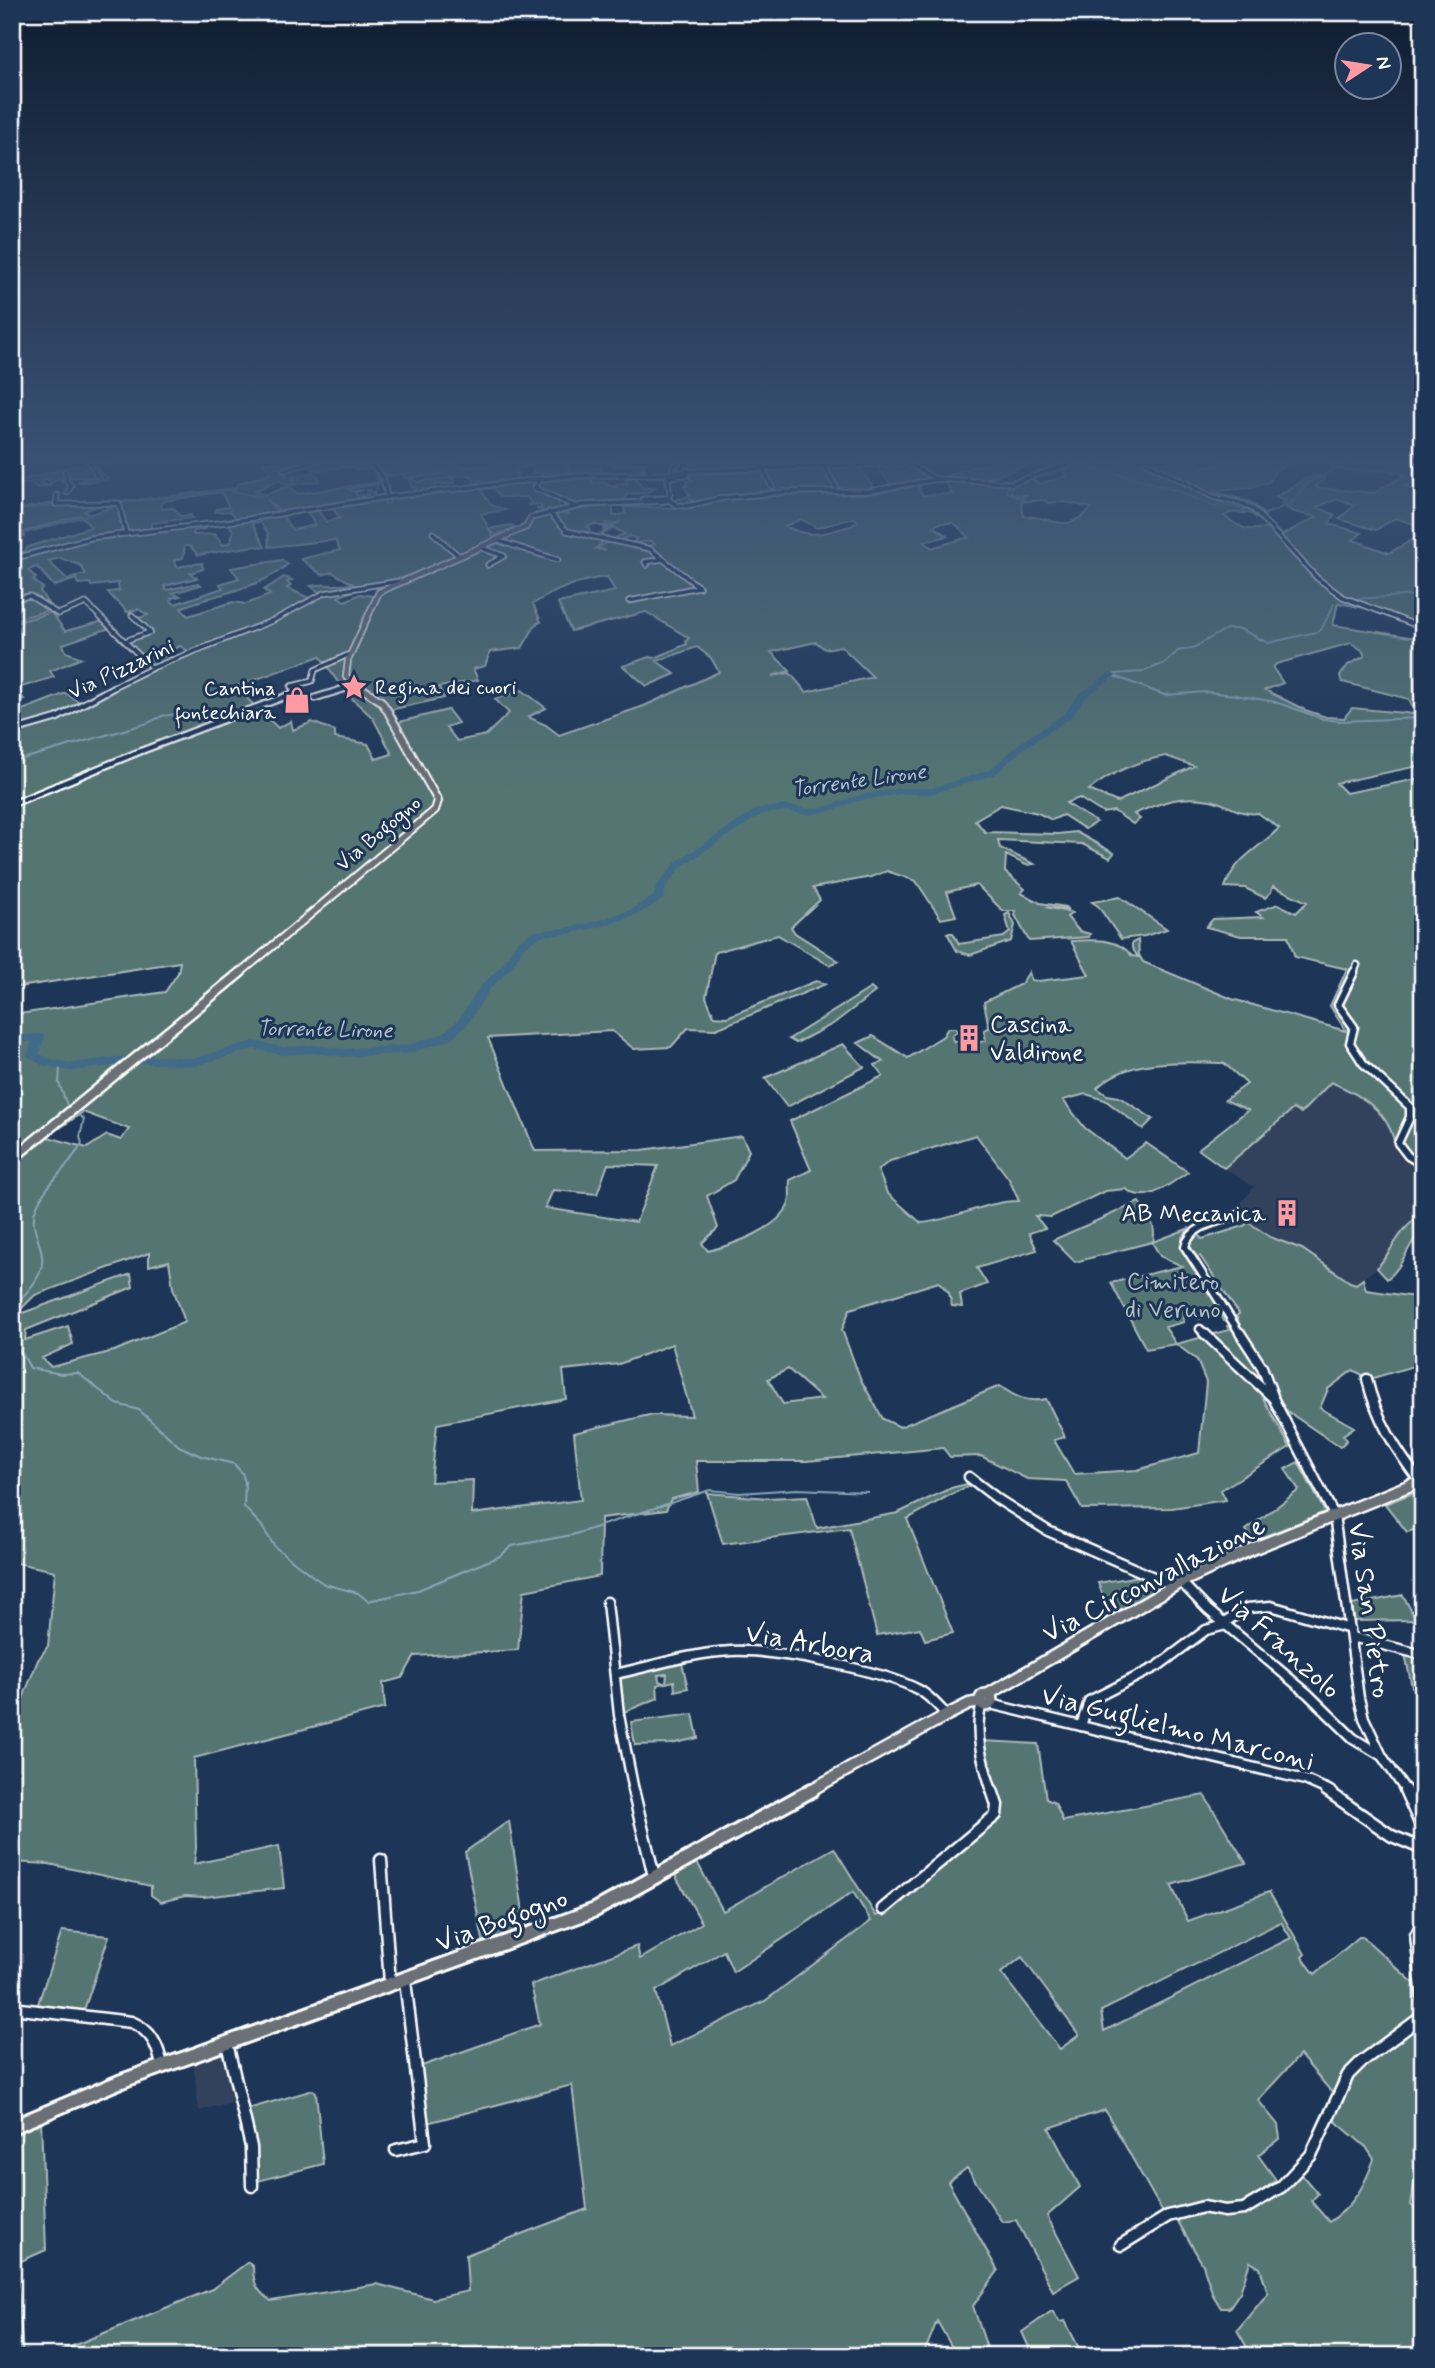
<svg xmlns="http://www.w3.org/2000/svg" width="1435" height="2368" font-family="Mynerve,sans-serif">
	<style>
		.built { fill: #30425c }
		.green { fill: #557472; stroke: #aabab8; stroke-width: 2; fill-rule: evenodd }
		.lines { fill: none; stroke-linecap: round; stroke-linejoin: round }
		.stream { stroke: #8ca6b7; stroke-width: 2 }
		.river { fill: #406b87; fill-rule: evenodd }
		.minor-far4-casing { stroke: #fff; stroke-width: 7 }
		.minor-far3-casing { stroke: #fff; stroke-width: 9 }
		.minor-far2-casing { stroke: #fff; stroke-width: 11 }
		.minor-far1-casing { stroke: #fff; stroke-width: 13 }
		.minor-casing { stroke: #fff; stroke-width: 15 }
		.major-far4-casing { stroke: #fff; stroke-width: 8 }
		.major-far3-casing { stroke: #fff; stroke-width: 10 }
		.major-far2-casing { stroke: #fff; stroke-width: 13 }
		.major-far1-casing { stroke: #fff; stroke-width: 15 }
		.major-casing { stroke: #fff; stroke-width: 18 }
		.minor-far4 { stroke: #1d3557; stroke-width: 3.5 }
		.minor-far3 { stroke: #1d3557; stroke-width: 4.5 }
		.minor-far2 { stroke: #1d3557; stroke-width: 6 }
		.minor-far1 { stroke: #1d3557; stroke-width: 8 }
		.minor { stroke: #1d3557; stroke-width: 10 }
		.major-far4 { stroke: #6b7074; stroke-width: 4.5 }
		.major-far3 { stroke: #6b7074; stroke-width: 6 }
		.major-far2 { stroke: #6b7074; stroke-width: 8 }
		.major-far1 { stroke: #6b7074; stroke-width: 10 }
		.major { stroke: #6b7074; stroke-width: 12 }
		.labels { text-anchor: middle; stroke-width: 6; stroke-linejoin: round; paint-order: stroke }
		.far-street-label { font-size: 21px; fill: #fff; stroke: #1d3557 }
		.far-poi-label { font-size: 21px; fill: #fff; stroke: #1d3557; text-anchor: start }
		.far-water-label { font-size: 21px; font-style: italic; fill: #b3c4cf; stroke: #1d3557 }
		.poi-label { font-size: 24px; fill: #fff; stroke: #1d3557; text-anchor: start }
		.park-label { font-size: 24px; fill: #b2c0c0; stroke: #1d3557 }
		.near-street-label { font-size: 28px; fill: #fff; stroke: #1d3557 }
	</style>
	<rect width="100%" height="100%" fill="#1d3557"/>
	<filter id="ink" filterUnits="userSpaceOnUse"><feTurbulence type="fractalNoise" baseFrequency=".0143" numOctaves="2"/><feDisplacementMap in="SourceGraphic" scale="14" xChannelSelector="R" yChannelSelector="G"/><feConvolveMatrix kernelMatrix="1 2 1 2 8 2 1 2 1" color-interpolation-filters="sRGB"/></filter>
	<g filter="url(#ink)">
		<!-- built -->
		<g class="built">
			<polygon points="1331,1081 1375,1108 1393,1130 1398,1153 1423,1169 1423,1213 1395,1239 1389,1255 1377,1268 1356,1284 1302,1249 1270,1237 1248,1222 1236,1209 1254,1187 1224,1168 1293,1109"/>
			<polygon points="227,2052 239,2100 199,2111 193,2062"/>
		</g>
		<!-- green -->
		<g class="green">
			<polygon points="87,462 92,467 84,468 87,471 91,469 95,478 100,477 90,462 116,462 96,467 109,479 79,483 78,481 93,478 68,477 67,470 63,471 67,479 64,482 60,479 50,483 48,480 42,481 42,485 52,485 38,488 29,483 12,486 12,483"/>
			<path d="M263,462H366L376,468L356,470L352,466L315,471L307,462L283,471L288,477L295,476L296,478L292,477L293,480L300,478L299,475L315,472L320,481L288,485L279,480L254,491L265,495L290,486L297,494L379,482L375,474L382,475L383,473L376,465H384L386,462H460L462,467L495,465L494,462H565L570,476L581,475L571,473L566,462H594V464L598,462L647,463L642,465L646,470H639L633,466H614V463L601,467L602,470L589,469V475H599L591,477L593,483L606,482V485L616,487V484L627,483L624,477L627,475L622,474L633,473L642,488H654L646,493L627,494L625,501L632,503L574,504L536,487L545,478L543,474L560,475L558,472L541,473L539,469V473L532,474L535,466L516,467L518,474H515L521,481L531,478L538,480L533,489L563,501L558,504L560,509L534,514L545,511L536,509L542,508L540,504L528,505L531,503L527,497H500L493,488L481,490L491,505L505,510L481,514L489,529L511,525L515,527L496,535L489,530L495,539L458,554L444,542L457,555C437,564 416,575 396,581C375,586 358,588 338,597L345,601L360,594L374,596L347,659L344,677L376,700L415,763L418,762L399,722L448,710L458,723L446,727L457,741L486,735L509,713L495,699L522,690L546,708L528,717L546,725L559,735L644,706L719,672L711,658L697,647L657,661L675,674L647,686L623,666L649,657L655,658L687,644L686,641L689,638L646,612L571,631L558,603L615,591L607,577C579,580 556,589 533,604L541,622L536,624L522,648L490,652L485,666L473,669L478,680L439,687L444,698L389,710L383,700L350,678L348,670L360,635L381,593L528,526L534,516L549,514L566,531L605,540L595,549L606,551L598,548L610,541L649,549L652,553L655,549L646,546L655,544L651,541L631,544L637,539L630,536L623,539L628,543L612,539L625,534L614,528L598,537L588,535L598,536L621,521L614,524L606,523L605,526H610L603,531L605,527L594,524L587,527L590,529L589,532C563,533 565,522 553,513L568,514L565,512L595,507L594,505L613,504V516L625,514L624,507H629L692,508L690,504L711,499L691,502L692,500H688L685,505L675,503V500L690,496L684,486L688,485L686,482L695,480H691L687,471L858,465L875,490L892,486L875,464H909L933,480L894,487L924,483L918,486L922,495L952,494L947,484L938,481L947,479L940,478C964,470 1007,453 1028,465L980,481L1011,483L1006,491L1024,500L1022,497L1028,495H1017L1010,491L1013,484L1032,478L1039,484L1067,476L1061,469L1077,462H1200L1202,466L1217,465L1220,462H1290L1275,471L1269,482L1251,488L1212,491L1251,502L1265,515L1258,519L1250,513H1230L1224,516C1230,520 1237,526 1244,528C1259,533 1266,522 1282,535L1317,517L1294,512L1281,504L1285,501L1275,497C1291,490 1305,472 1324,477L1323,481L1316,486L1318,488L1375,493L1404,475C1380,465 1353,476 1329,466L1327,462H1423V484L1416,481L1404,486L1423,493V527L1395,518L1376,530L1339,519L1355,505L1337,499L1317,507L1335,515L1329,524L1362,533L1353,540L1389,553L1423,534V628L1381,611L1338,603L1333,625L1423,639V765L1336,783L1346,793L1423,778V1164L1395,1147C1391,1112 1361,1095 1331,1082L1301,1113L1293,1109L1224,1168L1198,1149L1248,1110L1225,1100L1247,1084L1224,1063C1184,1062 1128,1057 1097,1088L1107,1095L1119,1097L1153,1119L1143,1129L1105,1100L1086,1094L1063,1100L1085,1128L1125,1158L1146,1143L1188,1172C1169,1184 1147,1206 1126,1189L1105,1191L1051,1217L1035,1216L1045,1228L1029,1233L1037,1250L977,1268L987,1284L960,1294L962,1307L952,1306L949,1293L939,1282L850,1309L842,1330L861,1380L883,1419L900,1427L1000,1386C1015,1397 1027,1403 1046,1399L1065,1437L1054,1440L1074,1474L1137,1470L1199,1453L1206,1382L1197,1360L1176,1344L1146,1349L1111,1283L1182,1266L1160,1256L1152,1242L1075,1262L1053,1240L1139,1202C1149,1215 1157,1226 1153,1242L1190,1228L1182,1237L1183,1249L1228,1320L1224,1321L1220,1314L1198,1319L1195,1315L1183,1318L1184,1322L1165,1327L1176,1344L1203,1337L1259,1391L1290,1447L1221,1490L1226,1500L1172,1508L1082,1509L1066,1481L1027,1479L981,1456L950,1457L943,1448L807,1461H696L699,1492L671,1499L666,1510L601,1518L600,1576L524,1591L518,1650L415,1656L402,1678L383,1683L385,1708L194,1758L196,1848L194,1864L279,1846L284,1888L204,1897L185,1896L161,1902L151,1895V1886L49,1864L12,1862V1726L38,1660L48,1646L55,1571L12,1562V1163L45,1136L87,1148L107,1135L121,1140L129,1129L83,1112L60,1128L42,1129L12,1154V1015L165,992L178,973L180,962L12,988V714L66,693L81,703L152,669L234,638L191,653L180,646L162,655L176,658L153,667L126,641L148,633L130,615L134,614L139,618L148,615L138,609L127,612C121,603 114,601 108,592L119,591L118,583L91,586L90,583L78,584L76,579L54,586L37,567L28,570L36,578L33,580L43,588L40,591L52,610L34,596L26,595L49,610L12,621V608L16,606L12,603L15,599H12V560L31,554L12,559V556L24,552L28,547L91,527L80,515L23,532L25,536L12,540V510L66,501L65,505H101L84,511L89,515L108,508L106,504H118L123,534L118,536L204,525L206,529L193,531L194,535L215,534L223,545L231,542L233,531L228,522L236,517L230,511L215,512L216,509L229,507L221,492L164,501L161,504L162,509L174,508L180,516L191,515L192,518L151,523L152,531L126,532L120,502L236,488L237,484L270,473ZM384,473L386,476L403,474L405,478L448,474L452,477L417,482L414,478L409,479L412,488H415L418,494L438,491L434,489L435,485L455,483L453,479L457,475L472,476L474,484L482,480L485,484L499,482L501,486L442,489L452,490L389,498V503L385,504V499L331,506L340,518L326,522L317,509L306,510L315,525L292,530L282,515L244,519L278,513L267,499L280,512L362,499V495L357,496L356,492L364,490L352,491L348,489L378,484L374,494L370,490H367L368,495H364V499L373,498L378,484H384V481H380L384,479ZM1045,500L1047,503L1065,502L1092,508C1063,536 1057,517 1024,516L1021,502ZM854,518L858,521L853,525C825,533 812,540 785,526L801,519L817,528ZM260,522L268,533L269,547L335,540L340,550L301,559L322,575L332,572L353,584C339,587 326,583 311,586L319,592L337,590L304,602L309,598L287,588L291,585L287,582L292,580L284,577L264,590L270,595L246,604L233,602L188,616L181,608C215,593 259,590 288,564L282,560L231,568L239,578L220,584L223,588L175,604L172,602L171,598L180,596L173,593L201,585L198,583L166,590L164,586L197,578L190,573L203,569L202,563L177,567L174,560L183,558L185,546H190L198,555L254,546L265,547L252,523ZM941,523H954L969,537L932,548L924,542L947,536L933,526ZM60,558L80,565L86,574L67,579L48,561ZM816,642L825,649L841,646L873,677L806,692L790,673L772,676L790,671L771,652ZM1351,643L1362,650L1365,656L1348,665L1340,676L1342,682L1409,699L1415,714L1352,708L1344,718L1326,717L1305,710L1265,690L1283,683L1273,668L1276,664ZM320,656L344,691L373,718L392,754L376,759L368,744L335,738V731L312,722L293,730L291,721L278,728L235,687ZM1166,756L1194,766L1117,802L1089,790C1110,773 1140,760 1166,756ZM1079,798L1103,813L1114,811L1133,824L1140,819L1134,814C1160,803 1181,794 1210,800C1227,803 1240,816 1258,813L1279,828C1258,850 1236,856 1225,887L1245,888L1265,898L1271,892L1273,886L1307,902L1296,913L1278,904L1256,912L1263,917L1213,919L1206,927L1241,936H1288L1295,957L1347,969L1330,1006L1346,1031L1232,999L1143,962L1139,955L1138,940L1132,943V948L1138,957L1132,956C1118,937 1093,940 1071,941L1089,975L1038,981L1031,980L1029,972L1021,984L984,1002L989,1028L984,1030L986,1041L978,1042L979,1051H962L960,1041H953L952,1035L958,1031L955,1028H948L943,1036L908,1058L873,1036L858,1043L883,1062L875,1065L883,1076L790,1121L811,1170L790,1180C789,1187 791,1197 789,1203C780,1229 732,1245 708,1251L702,1243L718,1228L707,1196L734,1180L749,1151L742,1136L642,1150L535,1151L488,1038L612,1031L634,1049L671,1047L688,1028L716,1029L826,984L816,981L727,1017L714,1016L706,997L715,952L778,935L829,965L839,961L795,933L791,927L820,900L813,888L871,877L887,871L916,881L941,919L956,916L947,892L977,885L1003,911H1016L1015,915L1029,941L1089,937L1090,934L1079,931L1067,917L1072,913L1046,907L1067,909L1066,907L1040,903L1021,893L1025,889L1005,872L1006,855L1026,865L1034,864L1000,848L998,840L1082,844L1110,858L1114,853L1076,832L1058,834L985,832L975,820L1001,805L1038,813L1052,820L1063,815L1085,829L1096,822L1066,803ZM976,1135L1009,1179L1019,1201C985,1201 955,1220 921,1223L887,1193L878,1170L890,1161ZM608,1164L658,1166L636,1222L545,1208L553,1190L597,1194ZM149,1253V1266L169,1261L173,1288L185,1322L114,1351L51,1367L42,1358L73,1344L68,1326L25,1340L26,1330L133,1287L131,1274L14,1316L35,1295ZM672,1344L692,1416L649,1415L574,1433L581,1500L472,1514L473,1480L431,1482L437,1424L566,1399L563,1370L619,1364ZM788,1369L822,1399L783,1404L768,1379Z"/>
			<polygon points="687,462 849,462 850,464 685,470 685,467 694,465"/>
			<polygon points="51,612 65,631 104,621 110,628 63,644 66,652 82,658 50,671 54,677 15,689 24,699 12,703 12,624"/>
			<polygon points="1120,897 1167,929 1145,936 1121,939 1098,906 1092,902"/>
			<polygon points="1009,913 1015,925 1011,941 970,955 957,951 947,933 953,933 959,944 1004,937 1010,932 1005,915"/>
			<polygon points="871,988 875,992 833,1024 796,1043 789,1039"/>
			<polygon points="843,1044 864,1067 787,1107 765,1078"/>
			<path d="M1423,1213V1230C1407,1243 1404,1267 1387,1279L1377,1268C1395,1247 1398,1230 1423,1213Z"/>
			<polygon points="1248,1222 1270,1237 1302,1249 1350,1282 1356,1284 1363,1279 1366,1290 1423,1298 1423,1373 1413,1366 1370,1379 1353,1370 1328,1389 1320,1408 1354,1427 1343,1435 1347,1440 1340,1447 1281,1407 1267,1369 1236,1321 1238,1320 1236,1316 1239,1314 1200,1256 1195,1257 1189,1249 1189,1242 1196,1233 1202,1239 1244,1226"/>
			<polygon points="1232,1325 1267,1385 1265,1386 1213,1337 1213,1334 1229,1330 1227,1326"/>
			<polygon points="1298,1462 1325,1512 1253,1541 1246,1530 1299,1490 1285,1469"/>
			<path d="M971,1483L972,1485C949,1493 929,1508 907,1519L953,1633L925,1640L920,1628L877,1635L849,1528L723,1544L707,1493L768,1498L807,1496L817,1528L898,1513L951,1488Z"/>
			<polygon points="1421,1490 1423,1527 1407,1532 1385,1504"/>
			<polygon points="1145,1575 1164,1586 1111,1616 1098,1583"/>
			<polygon points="1403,1595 1416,1620 1355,1621 1352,1605"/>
			<polygon points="1405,1654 1423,1658 1423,1688 1412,1687"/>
			<polygon points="682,1663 688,1688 675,1691 674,1681 666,1683 667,1674 658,1675 659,1681 664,1683 657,1685 658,1698 624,1712 620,1681 622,1678"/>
			<polygon points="693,1714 698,1738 671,1744 635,1745 631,1722"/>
			<path d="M982,1741L1038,1744L1046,1799L1055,1803L1063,1821L1204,1795L1246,1863L1171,1885L1188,1921L1269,1892L1305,1954L1302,1957L1315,1974L1359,1937H1363L1417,1986L1418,2012L1356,2060L1344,2072L1334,2095L1300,2055L1258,2100L1278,2125L1280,2138L1258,2155L1276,2180L1244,2205L1232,2207L1202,2203L1168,2213L1162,2211L1105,2110L1049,2128L1080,2187L1047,2216L1079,2276L1053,2291L1016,2220L1002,2222L967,2168L948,2182L998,2271L973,2306L989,2354L987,2356H957L937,2321L923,2356H48L212,2289L248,2262L253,2267C253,2284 258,2292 271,2301L377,2284L433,2299L468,2291L466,2255L587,2209L572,2085L427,2123L419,2067L540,2024L531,1985L637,1946L640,1959L702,1923L675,1875L697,1862L723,1911L834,1848L876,1916L882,1913L1002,1815ZM853,1892L871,1921L765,2001L670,2046L656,1991L724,1951L733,1972ZM1281,1922L1291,1938L1104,2031L1101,2011ZM1022,1957L1079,2035L1060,2049L1001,1973Z"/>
			<polygon points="509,1821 526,1930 484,1945 465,1852"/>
			<polygon points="62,1931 109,1936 83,2013 37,2007"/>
			<path d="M1423,2023V2181L1414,2185L1411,2205L1423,2217V2352L1421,2356H1252L1237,2330L1268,2293L1260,2268L1250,2262L1240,2292L1229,2308H1221L1213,2295L1203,2265L1176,2218C1203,2209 1212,2218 1236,2215C1259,2213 1283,2189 1301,2174L1318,2194L1311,2201L1329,2222C1353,2207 1365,2185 1374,2159L1366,2147L1334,2120L1353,2076L1387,2047Z"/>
			<polygon points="313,2090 316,2092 323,2164 254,2182 254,2146 248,2109"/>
			<polygon points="41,2120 46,2250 12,2265 12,2134"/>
			<polygon points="12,2277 18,2285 23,2356 12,2356"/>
			<polygon points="1052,2311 1060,2322 1065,2321 1083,2356 1033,2356 1022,2332"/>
		</g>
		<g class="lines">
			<!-- stream -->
			<g class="stream">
				<polyline points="1004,462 1057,466"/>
				<polyline points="1067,467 1103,470 1128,477"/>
				<polyline points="1130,477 1178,491 1212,506 1235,507 1253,512"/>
				<polyline points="121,503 225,490 262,497"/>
				<polyline points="12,511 56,505"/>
				<polyline points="1261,516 1291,503 1308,483 1341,466"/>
				<polyline points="12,537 112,508 115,504"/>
				<polyline points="1351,599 1423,595"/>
				<polyline points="1115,674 1142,672 1165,663 1178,651 1193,648 1226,629 1240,629 1268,643 1316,632 1321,630 1334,604"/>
				<polyline points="1112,675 1164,695 1207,692 1235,695 1276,702 1323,719 1339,721 1423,718"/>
				<polyline points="12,762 148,723 162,716 192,712"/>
				<polyline points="60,1067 59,1083 68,1108"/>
				<path d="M12,1310C22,1296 40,1282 42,1264C45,1246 29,1230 35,1211C44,1184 70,1167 82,1143L80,1137L84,1119L75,1113"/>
				<polyline points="12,1344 23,1355 30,1368 61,1374 78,1373 117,1404 139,1410 179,1446 201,1456 234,1464 242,1473 245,1482 244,1507 261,1525 275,1547 314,1577 324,1584 358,1593 368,1601 418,1590 500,1556 512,1546 572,1535 710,1490 739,1493 797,1489 868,1492"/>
			</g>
			<!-- river -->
			<polygon class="river" points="1109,673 1116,675 1085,698 1070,718 1024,748 996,774 932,794 899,794 857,801 833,810 809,815 786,811 762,814 682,866 666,887 663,899 638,914 604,926 567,934 541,936 524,947 511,968 489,990 467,1025 450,1040 410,1053 346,1057 313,1053 284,1055 254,1049 195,1066 135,1063 71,1071 42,1065 27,1056 32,1041 12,1044 12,1036 43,1034 45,1037 39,1054 50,1059 71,1063 134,1055 195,1058 254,1041 284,1047 313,1045 346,1049 409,1045 442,1034 459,1019 481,986 503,964 516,943 534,931 567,928 597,921 630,910 654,896 656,887 676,862 757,809 786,805 809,809 828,806 855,796 899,788 931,788 990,770 1018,744 1064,714 1079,694"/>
			<defs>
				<g id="minor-far4">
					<polyline points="90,462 91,465"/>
					<polyline points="368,462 383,477 387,497"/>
					<polyline points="1145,462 1213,497 1244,504 1254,510 1317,578 1343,597 1423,628"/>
					<polyline points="823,465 836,487"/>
					<polyline points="762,467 772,487"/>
					<polyline points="284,470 313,462"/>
					<polyline points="65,471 67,482 71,486 67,493"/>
					<polyline points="673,472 907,463 936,479"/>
					<polyline points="668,477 687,475 687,470"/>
					<polyline points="540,479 535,488 574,506"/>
					<polyline points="57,495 56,504 119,503 126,534"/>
					<polyline points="643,499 667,498"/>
					<polyline points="669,500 676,505 687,506 723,498 785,492 870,491 938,479 1012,483 1075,462"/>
					<polyline points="549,512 567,531 650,549 699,587"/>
					<polyline points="531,518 583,505 666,501 670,494 668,479 673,472 673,466 679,462"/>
					<polyline points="433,533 459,556"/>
					<polyline points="496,540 558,560"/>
					<polyline points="479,547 504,556 488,565"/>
					<polyline points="12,559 90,538 235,521 387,497 567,476 670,474"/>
					<polyline points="647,565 645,562 663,559"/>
					<polyline points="12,599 30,596 58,614 86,603 152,668"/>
					<polyline points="629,601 699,587"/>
					<polyline points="125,641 150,632 132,615"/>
					<polyline points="111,688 152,668 274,620 324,593 400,581"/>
					<polyline points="294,688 292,686 312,681 315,670 352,653"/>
					<polyline points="345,688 355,685"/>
				</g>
				<g id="minor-far3">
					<polyline points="315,698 350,687"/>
					<polyline points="12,731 57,718 114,687"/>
					<polyline points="12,804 141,751 297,692 292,687"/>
					<polyline points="1353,974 1357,965"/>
				</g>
				<g id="minor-far2">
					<polyline points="1354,972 1338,1005 1354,1027 1350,1043 1363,1063 1410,1107 1410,1117 1398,1143 1408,1156 1423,1165"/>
					<polyline points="1200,1329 1206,1335"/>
					<path d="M1241,1335L1185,1247C1190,1224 1222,1221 1242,1214"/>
				</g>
				<g id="minor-far1">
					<polyline points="1204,1333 1273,1398 1334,1515 1359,1698 1364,1718 1382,1756"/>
					<polyline points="1240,1333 1262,1367 1273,1396"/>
					<path d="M1367,1379C1376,1419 1397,1452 1422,1484"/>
					<polyline points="969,1477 999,1500 1048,1531 1174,1586"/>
					<polyline points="1181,1582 1208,1610 1308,1694 1353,1738 1382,1756 1406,1791"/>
					<polyline points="607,1602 619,1715 634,1791"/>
					<polyline points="1224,1623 1247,1608 1271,1606 1350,1629"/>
					<polyline points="1352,1637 1423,1655"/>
					<path d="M615,1674C653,1666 692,1653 731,1651C773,1649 882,1670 919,1690C930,1696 938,1706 947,1715"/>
					<path d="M982,1704C973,1733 983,1763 992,1791"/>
					<polyline points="990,1704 1305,1780 1330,1791"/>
					<polyline points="1081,1726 1089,1701 1158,1666 1206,1630 1226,1625"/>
				</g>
				<g id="minor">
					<polyline points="633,1790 654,1876"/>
					<polyline points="1326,1790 1392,1836 1423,1849"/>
					<polyline points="1405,1790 1423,1830"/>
					<polyline points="381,1860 390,1983"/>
					<polyline points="883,1909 996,1815 997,1805 992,1790"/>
					<polyline points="1423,1923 1416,1935 1423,1998"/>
					<path d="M12,2008L131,2022C151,2030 158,2045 162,2066"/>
					<polyline points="227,2043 251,2147 252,2186"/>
					<polyline points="396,2150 425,2143 405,1981"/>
					<polyline points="1121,2245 1168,2216 1203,2207 1225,2211 1244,2209 1281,2187 1311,2155 1348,2075 1361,2062 1423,2016"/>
				</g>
				<polyline id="major-far4" points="363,688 346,677 348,660 379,592 526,527 531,518"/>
				<polyline id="major-far3" points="239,974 435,810 438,801 387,710 381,701 360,687"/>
				<polyline id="major-far2" points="12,1159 241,972"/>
				<g id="major-far1">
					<circle cx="986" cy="1700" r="5.5"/>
					<polyline points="987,1695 1181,1582 1252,1549 1423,1480"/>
					<polyline points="809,1791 947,1715 969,1704 980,1702"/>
				</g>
				<polyline id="major" points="12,2127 119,2082 595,1910 812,1790"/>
			</defs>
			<!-- minor-far4 casing -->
			<use href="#minor-far4" class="minor-far4-casing"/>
			<!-- minor-far3 casing -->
			<use href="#minor-far3" class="minor-far3-casing"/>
			<!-- minor-far2 casing -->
			<use href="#minor-far2" class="minor-far2-casing"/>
			<!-- minor-far1 casing -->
			<use href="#minor-far1" class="minor-far1-casing"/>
			<!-- minor casing -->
			<use href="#minor" class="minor-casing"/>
			<!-- major-far4 casing -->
			<use href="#major-far4" class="major-far4-casing"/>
			<!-- major-far3 casing -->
			<use href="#major-far3" class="major-far3-casing"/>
			<!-- major-far2 casing -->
			<use href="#major-far2" class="major-far2-casing"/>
			<!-- major-far1 casing -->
			<use href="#major-far1" class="major-far1-casing"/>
			<!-- major casing -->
			<use href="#major" class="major-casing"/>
			<!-- minor-far4 -->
			<use href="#minor-far4" class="minor-far4"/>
			<!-- minor-far3 -->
			<use href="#minor-far3" class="minor-far3"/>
			<!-- minor-far2 -->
			<use href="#minor-far2" class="minor-far2"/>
			<!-- minor-far1 -->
			<use href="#minor-far1" class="minor-far1"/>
			<!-- minor -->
			<use href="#minor" class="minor"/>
			<!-- major-far4 -->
			<use href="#major-far4" class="major-far4"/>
			<!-- major-far3 -->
			<use href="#major-far3" class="major-far3"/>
			<!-- major-far2 -->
			<use href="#major-far2" class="major-far2"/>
			<!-- major-far1 -->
			<use href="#major-far1" class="major-far1"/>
			<!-- major -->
			<use href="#major" class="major"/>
		</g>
	</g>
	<!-- sky -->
	<linearGradient id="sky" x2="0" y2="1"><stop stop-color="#101d30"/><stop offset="0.58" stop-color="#3a5174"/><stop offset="1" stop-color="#3a5174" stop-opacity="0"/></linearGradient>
	<rect width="1435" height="793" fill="url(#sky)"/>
	<!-- icons -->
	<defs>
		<symbol id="sight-bare" viewBox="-9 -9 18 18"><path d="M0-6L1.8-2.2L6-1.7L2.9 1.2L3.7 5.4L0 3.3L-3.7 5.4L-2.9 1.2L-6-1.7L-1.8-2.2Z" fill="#ff9aa2" stroke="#1d3557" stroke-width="2.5" paint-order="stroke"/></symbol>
		<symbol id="shop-bare" viewBox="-9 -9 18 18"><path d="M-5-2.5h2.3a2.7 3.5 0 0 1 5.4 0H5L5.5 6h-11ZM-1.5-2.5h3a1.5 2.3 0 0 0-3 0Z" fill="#ff9aa2" stroke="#1d3557" stroke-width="2.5" paint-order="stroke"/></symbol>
		<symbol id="building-bare" viewBox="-9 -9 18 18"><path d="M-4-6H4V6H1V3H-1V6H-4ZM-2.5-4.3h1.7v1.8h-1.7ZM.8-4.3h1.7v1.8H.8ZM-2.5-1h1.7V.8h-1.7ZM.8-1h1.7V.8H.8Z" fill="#ff9aa2" stroke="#1d3557" stroke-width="2.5" paint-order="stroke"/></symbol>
	</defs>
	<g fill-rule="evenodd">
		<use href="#sight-bare" x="335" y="668" width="38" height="38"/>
		<use href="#shop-bare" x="278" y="681" width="38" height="38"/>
		<use href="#building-bare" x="950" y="1019" width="38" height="38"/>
		<use href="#building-bare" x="1268" y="1194" width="38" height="38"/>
	</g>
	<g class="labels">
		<!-- far-street labels -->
		<g class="far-street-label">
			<text transform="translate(121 669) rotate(-25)" y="7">Via Pizzarini</text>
			<text transform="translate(378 833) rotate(-40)" y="7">Via Bogogno</text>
		</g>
		<!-- far-poi labels -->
		<g class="far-poi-label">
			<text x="375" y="694">Regina dei cuori</text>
			<text x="276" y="695" text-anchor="end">Cantina<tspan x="276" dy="24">fontechiara</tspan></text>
		</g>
		<!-- far-water labels -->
		<g class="far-water-label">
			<text transform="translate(859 780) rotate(-8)" y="7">Torrente Lirone</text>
			<text transform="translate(325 1029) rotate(1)" y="7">Torrente Lirone</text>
		</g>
		<!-- poi labels -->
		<g class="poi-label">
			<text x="990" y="1032">Cascina<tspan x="990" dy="28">Valdirone</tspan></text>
			<text x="1266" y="1221" text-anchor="end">AB Meccanica</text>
		</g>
		<!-- park labels -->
		<g class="park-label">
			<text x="1173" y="1289">Cimitero<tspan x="1173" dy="28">di Veruno</tspan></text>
		</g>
		<!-- near-street labels -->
		<g class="near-street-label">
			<text transform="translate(1153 1578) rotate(-27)" y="10">Via Circonvallazione</text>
			<text transform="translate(1371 1610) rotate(82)" y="10">Via San Pietro</text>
			<text transform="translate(1280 1641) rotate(42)" y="10">Via Franzolo</text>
			<text transform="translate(810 1642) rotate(10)" y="10">Via Arbora</text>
			<text transform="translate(1178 1727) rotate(14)" y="10">Via Guglielmo Marconi</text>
			<text transform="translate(501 1919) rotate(-20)" y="10">Via Bogogno</text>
		</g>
	</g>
	<!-- margin -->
	<rect width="1435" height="2368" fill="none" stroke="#1d3557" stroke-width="42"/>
	<rect x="21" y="21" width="1393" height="2326" fill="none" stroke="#fff" stroke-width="2.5" filter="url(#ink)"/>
	<!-- north arrow -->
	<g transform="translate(1368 66) rotate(78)"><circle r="33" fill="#1d3557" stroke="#77869a" stroke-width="2"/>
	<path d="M0-5L12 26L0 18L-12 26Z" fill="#ff9aa2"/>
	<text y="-10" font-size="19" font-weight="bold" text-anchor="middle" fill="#ffffff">N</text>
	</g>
</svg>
